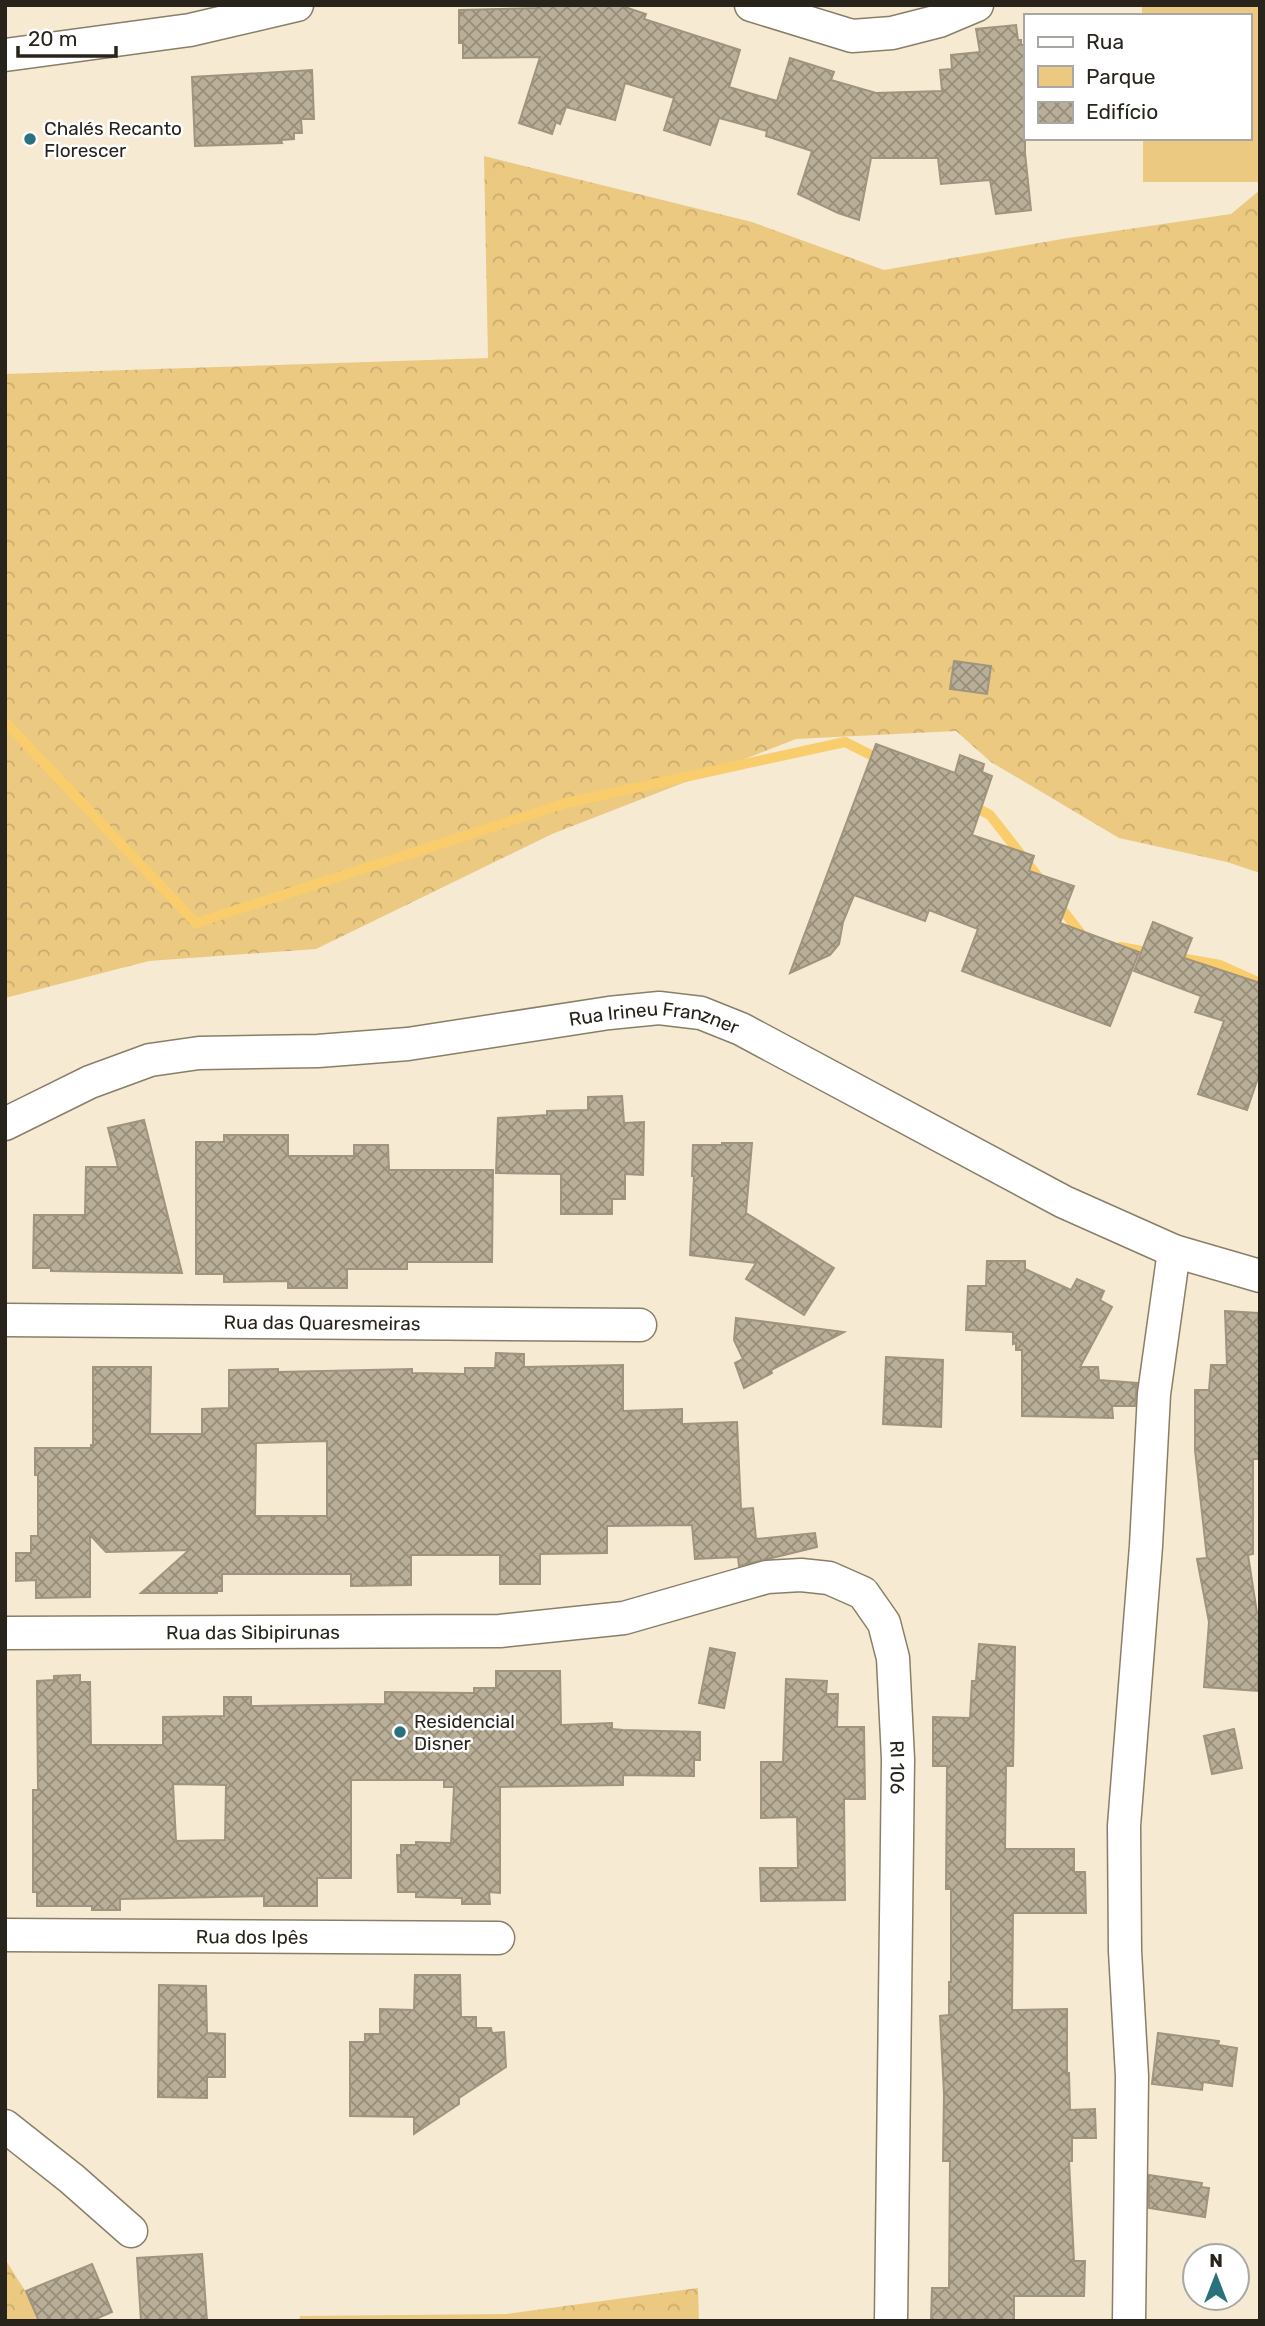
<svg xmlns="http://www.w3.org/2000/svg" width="1265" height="2326" font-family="Rubik,sans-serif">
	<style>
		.forest { fill: url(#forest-crowns) }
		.park { fill: #ecc981 }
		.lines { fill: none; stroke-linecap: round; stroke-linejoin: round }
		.stream { stroke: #f9cc6c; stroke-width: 10 }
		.building { fill: url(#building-cross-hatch); stroke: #a0947e; stroke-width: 2; fill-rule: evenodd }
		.minor-casing { stroke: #897e68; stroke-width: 35 }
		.minor { stroke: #fff; stroke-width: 32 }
		.poi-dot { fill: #2a717e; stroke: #fff; stroke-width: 2.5 }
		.labels { text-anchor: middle; stroke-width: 5; stroke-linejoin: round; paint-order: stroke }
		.poi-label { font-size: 19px; fill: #28241b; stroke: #fff; text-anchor: start }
		.street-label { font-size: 19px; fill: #28241b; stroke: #fff }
	</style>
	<defs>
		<pattern id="forest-crowns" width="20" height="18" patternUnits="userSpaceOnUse" patternTransform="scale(1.75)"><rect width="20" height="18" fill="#ecc981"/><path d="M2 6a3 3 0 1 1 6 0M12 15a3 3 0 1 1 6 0" fill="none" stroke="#caac6f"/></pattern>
		<pattern id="building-cross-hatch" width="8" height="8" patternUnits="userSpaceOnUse" patternTransform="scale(1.75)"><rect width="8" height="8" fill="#b9ae97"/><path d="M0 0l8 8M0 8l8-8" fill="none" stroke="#968d7a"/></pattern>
	</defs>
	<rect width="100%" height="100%" fill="#f6ead2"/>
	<!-- forest -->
	<g class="forest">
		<polygon points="484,156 752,222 884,270 1068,238 1231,214 1260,190 1260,873 1227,862 1119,838 991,762 956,731 796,739 552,834 316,949 149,961 5,998 5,374 488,358"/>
		<polygon points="5,2259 44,2321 5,2321"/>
		<polygon points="698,2288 699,2321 299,2321 300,2316 507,2314"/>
	</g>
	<!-- park -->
	<polygon class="park" points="1142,5 1260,5 1260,182 1143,182 1143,138 1249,138 1249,16 1142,16"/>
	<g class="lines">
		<!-- stream -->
		<g class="stream">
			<polyline points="5,722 196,923 566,803 845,742 883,761"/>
			<polyline points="971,805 990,815 1043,883"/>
			<polyline points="1058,904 1085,939"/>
			<polyline points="1120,947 1153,953"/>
			<polyline points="1175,957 1220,965 1260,983"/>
		</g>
	</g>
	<!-- building -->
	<g class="building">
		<polygon points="538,5 619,5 646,14 644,19 740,50 729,87 777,101 790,58 834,72 831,80 876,93 942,91 940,70 952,69 951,55 980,52 976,29 1016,25 1018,40 1021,40 1021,45 1025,45 1025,153 1031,210 996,214 990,180 941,184 938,158 871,158 859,220 838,213 798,194 812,151 766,136 767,131 719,118 710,145 664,130 674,98 625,83 615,120 566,107 560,124 556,122 552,134 519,123 540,57 463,58 463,43 459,43 459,10 537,8"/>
		<polygon points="312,70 314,119 301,119 302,133 294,133 294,139 281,140 282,143 195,146 192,77"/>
		<polygon points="954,661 991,666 987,694 950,689"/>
		<polygon points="876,744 955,773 960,755 984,764 982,772 992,776 972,835 1034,856 1029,871 1074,886 1060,923 1139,952 1110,1026 962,971 978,929 929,910 925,921 854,895 843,922 839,944 830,955 790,973"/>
		<polygon points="1153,922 1192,938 1184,958 1260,983 1260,1072 1247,1110 1198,1094 1224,1021 1195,1012 1201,996 1134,971"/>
		<polygon points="622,1096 624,1123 644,1122 643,1175 625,1174 625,1199 612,1199 612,1214 561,1214 561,1174 496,1173 498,1118 547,1115 547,1111 588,1110 588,1097"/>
		<polygon points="144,1120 182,1273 51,1271 51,1268 33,1268 34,1215 85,1215 86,1167 118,1167 108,1128"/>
		<polygon points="224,1135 288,1135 288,1156 354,1156 354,1145 388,1145 389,1170 493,1170 492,1262 407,1262 407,1269 347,1269 347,1288 288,1288 288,1281 224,1282 224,1274 196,1274 196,1142 224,1142"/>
		<polygon points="722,1143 752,1143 746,1213 834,1268 804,1315 746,1279 756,1263 690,1255 694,1176 692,1176 693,1145 722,1145"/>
		<polygon points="987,1261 1025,1261 1025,1269 1071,1290 1077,1279 1104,1291 1100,1300 1112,1307 1080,1367 1098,1367 1099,1380 1137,1383 1135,1406 1112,1406 1113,1418 1022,1416 1022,1350 1016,1350 1016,1343 1013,1344 1013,1332 966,1330 968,1286 986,1286"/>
		<polygon points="1225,1311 1258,1313 1258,1323 1260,1323 1260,1459 1253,1459 1253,1554 1248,1555 1257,1613 1260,1613 1258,1691 1204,1687 1209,1622 1197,1559 1207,1558 1195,1450 1195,1390 1209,1390 1211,1365 1227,1365"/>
		<polygon points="736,1318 844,1332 771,1370 772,1373 744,1388 735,1363 743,1359 734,1340"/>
		<path d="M496,1353L524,1354V1367L623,1365V1411L682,1409V1424L737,1422L741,1509L753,1508L756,1539L815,1533L817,1547L739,1566L738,1557L695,1559L692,1525L607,1526V1553L540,1554V1584H500V1555H411V1585L351,1586V1574H222V1591H217V1593H141L189,1550L106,1552L90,1535V1597L36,1598V1580L16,1581V1553H31V1536H38V1475H35V1448H91V1445H93V1367H151L150,1434H202V1409L229,1408V1370L278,1369V1372L412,1369V1373L465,1374V1368H495ZM327,1441V1516H255L256,1443Z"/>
		<polygon points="886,1357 943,1360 941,1427 883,1424"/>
		<polygon points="979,1644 1015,1647 1013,1766 1006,1766 1005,1849 1074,1849 1074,1872 1085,1872 1086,1913 1013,1913 1012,2010 1067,2009 1067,2073 1069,2073 1070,2110 1095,2109 1096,2138 1072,2138 1072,2161 1069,2161 1074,2261 1085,2261 1084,2296 1014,2296 1014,2321 931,2321 932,2288 949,2288 950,2161 943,2161 944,2094 940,2016 949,2015 949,1982 951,1982 951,1889 946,1889 947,1766 933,1766 933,1717 970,1718 972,1681 976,1681"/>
		<polygon points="710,1648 735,1653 724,1708 699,1703"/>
		<path d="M496,1671H560L561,1725L612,1723V1729L623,1730L700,1732V1760H694V1776L623,1775V1785L500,1787V1893L489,1892L490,1904H462V1898L416,1897V1892H398L397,1855H401V1845H416V1842L451,1843L454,1787H444V1780H351V1878H317V1906H264V1896L120,1899V1910H92V1906H37V1892H33V1790H38L37,1681L54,1680V1676L80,1675V1682H90L91,1745H163V1717L224,1716V1697H251V1706L385,1704V1692L474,1693V1688H496ZM173,1784L226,1785L225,1840L176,1841Z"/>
		<polygon points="786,1679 827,1681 826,1694 838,1694 837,1727 864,1727 865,1799 844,1799 845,1900 761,1901 760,1868 798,1868 797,1817 761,1818 761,1762 783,1762"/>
		<polygon points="1234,1729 1242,1768 1212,1774 1204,1736"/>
		<polygon points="415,1975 460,1975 461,2017 476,2017 476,2028 491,2028 492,2033 504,2032 506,2067 459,2098 459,2104 414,2134 414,2117 350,2116 350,2042 365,2042 365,2034 380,2034 380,2009 414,2010"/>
		<polygon points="159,1985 206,1986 207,2033 225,2034 225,2077 207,2077 207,2098 158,2097"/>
		<polygon points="1158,2033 1219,2041 1218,2045 1237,2048 1232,2086 1203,2082 1202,2090 1152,2084"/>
		<polygon points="1149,2175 1202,2183 1201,2187 1209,2188 1205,2217 1149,2208"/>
		<polygon points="202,2254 207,2321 141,2321 137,2258"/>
		<polygon points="92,2264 112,2312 91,2321 39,2321 26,2291"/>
	</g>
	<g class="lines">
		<defs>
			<g id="minor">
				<polyline points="751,5 852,36 892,33 939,21 977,5"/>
				<polyline points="5,55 190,30 297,5"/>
				<path id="s1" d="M5,1124L90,1082L150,1060L199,1053L318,1051L408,1044L609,1013L659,1008L701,1013L741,1029L1064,1202L1174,1251L1260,1276"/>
				<path id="s2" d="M5,1320L640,1325"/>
				<path id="s3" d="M5,1633L500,1631L624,1618L767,1577L801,1575L829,1578L863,1593L884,1623L893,1658L898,1759L891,2321"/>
				<path id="s4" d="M5,1935L498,1938"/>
				<polyline points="5,2126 72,2179 131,2231"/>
				<polyline points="1129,2321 1132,2076 1125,1951 1124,1826 1146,1546 1154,1394 1174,1251"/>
			</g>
		</defs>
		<!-- minor casing -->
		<use href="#minor" class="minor-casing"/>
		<!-- minor -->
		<use href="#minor" class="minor"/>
	</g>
	<!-- markers -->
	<g class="poi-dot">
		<circle cx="30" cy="139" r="7"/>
		<circle cx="400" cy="1732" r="7"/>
	</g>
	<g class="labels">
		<!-- poi labels -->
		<g class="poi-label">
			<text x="44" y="135">Chalés Recanto<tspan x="44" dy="22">Florescer</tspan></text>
			<text x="414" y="1728">Residencial<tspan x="414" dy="22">Disner</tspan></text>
		</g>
		<!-- street labels -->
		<g class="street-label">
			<text dy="7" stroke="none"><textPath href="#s1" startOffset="667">Rua Irineu Franzner</textPath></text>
			<text dy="7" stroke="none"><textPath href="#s2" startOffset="317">Rua das Quaresmeiras</textPath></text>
			<text dy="7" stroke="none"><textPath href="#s3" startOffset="248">Rua das Sibipirunas</textPath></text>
			<text dy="7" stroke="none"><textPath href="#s3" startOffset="1050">RI 106</textPath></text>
			<text dy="7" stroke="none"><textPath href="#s4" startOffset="247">Rua dos Ipês</textPath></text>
		</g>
	</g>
	<!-- border -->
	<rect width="1265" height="2326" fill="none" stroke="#28241b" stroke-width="14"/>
	<!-- legend -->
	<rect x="1024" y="14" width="228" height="126" fill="#ffffff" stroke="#a9a7a4" stroke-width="2"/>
	<rect x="1038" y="37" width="35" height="10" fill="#ffffff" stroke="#a9a7a4" stroke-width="2"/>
	<text x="1086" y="49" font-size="21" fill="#28241b">Rua</text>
	<rect x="1038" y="66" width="35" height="21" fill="#ecc981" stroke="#a9a7a4" stroke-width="2"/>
	<text x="1086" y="84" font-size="21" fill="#28241b">Parque</text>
	<rect x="1038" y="102" width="35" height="21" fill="url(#building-cross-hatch)" stroke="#a9a7a4" stroke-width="2"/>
	<text x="1086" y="119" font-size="21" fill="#28241b">Edifício</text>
	<!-- north arrow -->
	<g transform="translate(1216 2277)"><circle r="33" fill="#ffffff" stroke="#a9a7a4" stroke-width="2"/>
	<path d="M0-5L12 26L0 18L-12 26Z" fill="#2a717e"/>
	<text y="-10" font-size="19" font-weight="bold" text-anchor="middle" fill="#28241b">N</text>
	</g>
	<!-- scale -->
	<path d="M18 46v10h98v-10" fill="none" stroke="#28241b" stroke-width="3.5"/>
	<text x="28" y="46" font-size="21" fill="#28241b" stroke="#ffffff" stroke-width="5" paint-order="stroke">20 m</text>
</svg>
